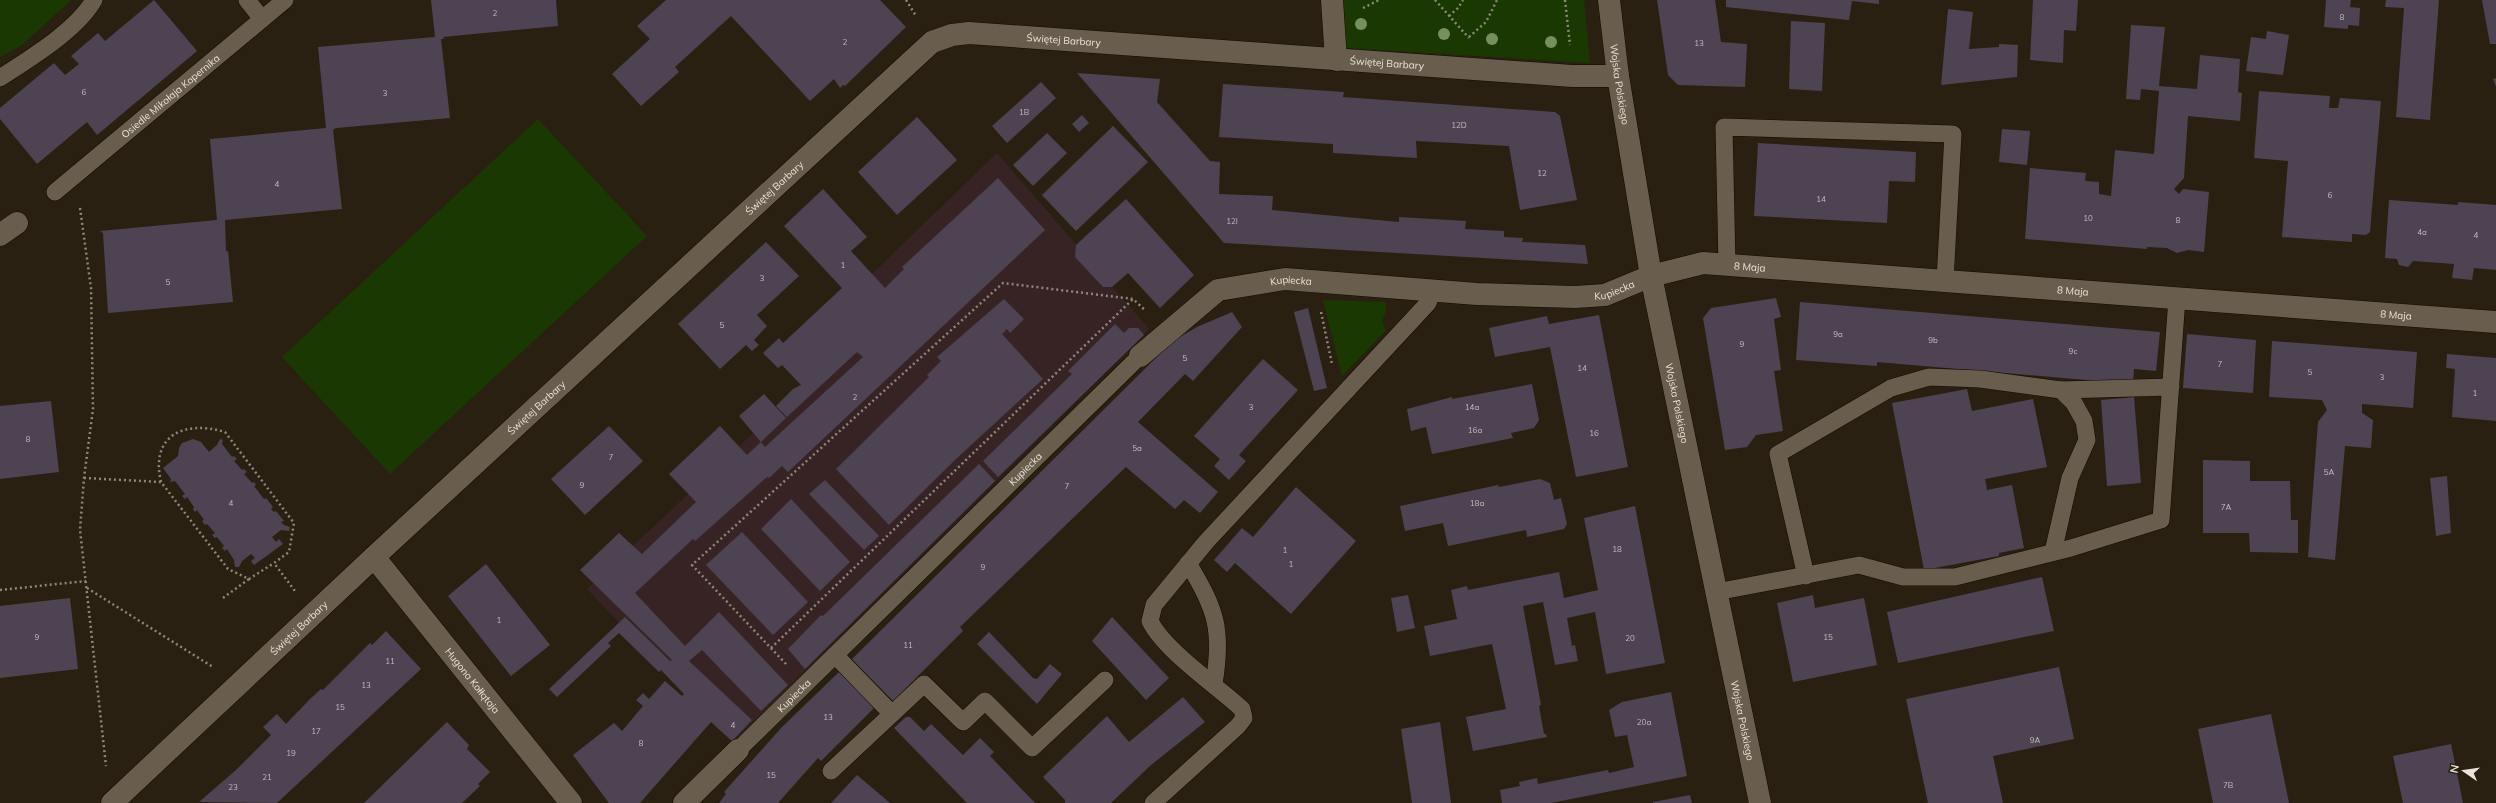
<svg xmlns="http://www.w3.org/2000/svg" width="2496" height="803" font-family="Mulish,sans-serif">
	<style>
		.commercial { fill: #372324 }
		.green { fill: #193900 }
		.building { fill: #4d4353 }
		.lines { fill: none; stroke-linecap: round; stroke-linejoin: round }
		.lane-casing { stroke: #120a00; stroke-width: 18 }
		.street-casing { stroke: #120a00; stroke-width: 23 }
		.secondary-casing { stroke: #120a00; stroke-width: 23 }
		.path { stroke: #8f877b; stroke-width: 2.5; stroke-dasharray: 2 3; stroke-linecap: butt }
		.lane { stroke: #695e4d; stroke-width: 17 }
		.street { stroke: #695e4d; stroke-width: 22 }
		.secondary { stroke: #695e4d; stroke-width: 22 }
		.tree { fill: #77905b }
		.labels { text-anchor: middle; stroke-width: 4; stroke-linejoin: round; paint-order: stroke }
		.number-label { font-size: 8px; fill: #c3bcb8 }
		.street-label { font-size: 10px; fill: #eae4da; stroke: #2a2011 }
	</style>
	<rect width="100%" height="100%" fill="#2a2011"/>
	<!-- commercial -->
	<polygon class="commercial" points="997,153 1149,329 732,743 587,589 858,335 846,299"/>
	<!-- green -->
	<g class="green">
		<polygon points="0,0 71,0 22,45 0,57"/>
		<polygon points="1342,0 1584,0 1590,63 1344,48"/>
		<polygon points="538,119 647,236 390,474 282,357"/>
		<polygon points="1323,300 1385,302 1386,311 1382,321 1386,330 1342,376"/>
	</g>
	<!-- building -->
	<g class="building">
		<polygon points="154,0 197,51 97,135 87,122 37,164 0,119 0,108 54,63 65,75 79,64 71,56 98,33 105,41"/>
		<polygon points="431,0 556,0 558,26 443,37 444,39 441,39 450,118 336,128 333,130 342,209 225,220 226,251 228,251 233,302 108,313 103,233 100,231 217,220 210,139 326,128 318,47 435,37"/>
		<polygon points="666,0 880,0 906,27 845,86 843,85 840,88 834,79 810,101 731,16 675,67 679,72 641,106 612,74 650,39 637,26"/>
		<polygon points="1657,0 1715,0 1721,42 1747,44 1745,87 1678,85 1668,75"/>
		<polygon points="1726,0 1879,0 1879,4 1852,1 1849,20 1726,7"/>
		<polygon points="2033,0 2078,0 2076,31 2064,30 2063,63 2030,60"/>
		<polygon points="2326,0 2351,0 2350,7 2360,8 2359,26 2348,25 2348,29 2324,27"/>
		<polygon points="2386,0 2439,0 2430,120 2396,117 2404,8 2385,7"/>
		<polygon points="2482,0 2496,0 2496,44 2490,44"/>
		<polygon points="1948,9 1973,12 1969,49 1999,47 1999,44 2018,45 2017,77 1941,85"/>
		<polygon points="1791,21 1825,23 1822,91 1789,89"/>
		<polygon points="2131,25 2165,27 2159,86 2197,89 2200,55 2240,59 2238,92 2242,93 2240,121 2188,116 2184,178 2174,189 2179,194 2183,189 2209,192 2204,252 2188,250 2177,253 2167,248 2147,247 2147,249 2025,239 2030,168 2086,173 2085,181 2099,182 2099,194 2111,196 2115,150 2154,154 2159,91 2141,89 2140,100 2126,99"/>
		<polygon points="2267,31 2289,35 2283,75 2246,71 2251,37 2266,39"/>
		<polygon points="1077,73 1160,79 1157,102 1210,161 1220,162 1219,194 1273,196 1272,210 1399,222 1399,217 1466,221 1465,229 1504,231 1504,237 1523,238 1522,242 1585,245 1588,264 1224,243"/>
		<polygon points="2496,78 2496,87 2493,79"/>
		<polygon points="1041,82 1056,98 1007,143 992,126"/>
		<polygon points="1223,84 1344,92 1343,97 1555,112 1560,116 1577,200 1520,210 1509,146 1416,141 1417,158 1333,153 1333,144 1219,137"/>
		<polygon points="2259,91 2330,96 2329,108 2338,108 2340,98 2381,101 2370,232 2366,235 2352,234 2352,242 2282,237 2288,161 2254,158"/>
		<polygon points="1082,115 1089,123 1079,132 1072,124"/>
		<polygon points="917,117 957,160 897,215 858,172"/>
		<polygon points="1113,126 1148,162 1076,231 1042,195"/>
		<polygon points="2002,129 2030,131 2027,165 1999,162"/>
		<polygon points="1047,133 1067,153 1033,186 1013,165"/>
		<polygon points="1758,143 1916,152 1915,182 1889,181 1887,223 1754,216"/>
		<polygon points="998,178 1045,230 788,472 782,466 769,478 767,477 695,541 693,539 635,593 685,646 719,612 788,685 761,711 702,650 689,661 752,720 732,741 711,722 640,803 609,803 573,755 614,723 622,731 643,706 636,700 643,693 649,699 665,681 682,696 684,694 661,670 659,672 619,633 608,643 611,646 557,697 549,689 625,617 670,661 672,660 580,570 619,533 642,554 696,502 669,474 720,426 747,455 761,442 739,416 764,394 786,418 761,442 765,447 863,357 857,352 787,417 776,406 793,389 801,385 782,365 778,368 763,353 779,338 783,343 842,288 784,226 823,189 867,237 851,251 885,288 904,269 902,267"/>
		<polygon points="1126,199 1194,275 1160,308 1128,273 1112,287 1103,287 1075,257 1076,245"/>
		<polygon points="2389,200 2458,205 2458,202 2496,205 2496,270 2474,268 2472,280 2452,278 2454,264 2413,261 2408,267 2399,265 2397,259 2385,258"/>
		<polygon points="766,242 799,276 757,315 767,326 754,340 759,345 752,351 746,345 720,369 678,324"/>
		<polygon points="1776,298 1781,317 1774,319 1781,370 1774,371 1783,431 1756,435 1747,447 1725,450 1703,318 1711,308"/>
		<polygon points="1004,299 1024,319 1010,333 1007,329 1002,334 1043,379 956,459 889,525 836,469 929,377 927,375 941,361 937,357"/>
		<polygon points="1800,302 2160,332 2156,371 2134,369 2133,384 1877,362 1877,366 1796,360"/>
		<polygon points="1308,308 1327,388 1314,391 1294,312"/>
		<polygon points="1232,312 1242,327 1193,381 1185,374 1138,422 1218,492 1200,513 1184,500 1175,509 1126,467 960,627 963,631 893,701 852,659 1173,341 1197,327"/>
		<polygon points="1599,315 1628,467 1576,477 1550,347 1495,357 1489,328 1547,316 1549,324"/>
		<polygon points="1115,324 1124,333 1129,328 1138,328 1144,335 998,477 983,461 1072,374 1068,371"/>
		<polygon points="2187,334 2256,340 2253,393 2183,388"/>
		<polygon points="2272,341 2417,352 2413,408 2362,404 2362,413 2373,420 2371,448 2345,446 2335,560 2308,557 2318,422 2327,410 2322,400 2269,397"/>
		<polygon points="2447,354 2496,358 2496,421 2452,417 2455,369 2446,368"/>
		<polygon points="1263,359 1298,390 1239,455 1246,461 1229,480 1214,466 1220,459 1194,436"/>
		<polygon points="1532,384 1539,420 1534,428 1511,433 1513,438 1432,454 1426,427 1411,431 1407,409 1452,397 1452,399"/>
		<polygon points="1967,389 1972,411 2033,399 2047,467 1985,479 1987,490 2012,485 2024,548 1999,553 1999,556 1924,570 1892,403"/>
		<polygon points="2134,397 2141,483 2107,486 2101,400"/>
		<polygon points="51,401 59,472 0,479 0,406"/>
		<polygon points="609,426 643,461 585,515 551,479"/>
		<polygon points="193,439 201,442 209,452 217,445 220,439 223,440 222,444 232,457 234,456 237,459 234,461 242,470 244,469 247,472 244,474 252,483 254,482 256,485 254,486 264,499 266,498 273,507 271,509 274,512 276,511 284,521 281,522 284,525 290,527 289,531 281,530 272,537 276,542 279,539 283,544 254,565 251,561 255,558 251,554 242,561 239,567 235,567 234,560 227,549 225,551 222,548 224,546 217,537 215,538 212,535 215,533 207,524 205,525 202,521 204,520 197,510 195,512 193,509 194,507 187,497 185,499 182,496 185,494 175,481 170,482 171,479 163,468 178,456 179,448 182,443"/>
		<polygon points="2203,460 2250,461 2250,481 2290,481 2291,520 2298,520 2298,553 2250,552 2249,533 2203,533"/>
		<polygon points="979,464 995,481 805,669 788,649 821,615 823,616"/>
		<polygon points="2447,476 2451,533 2436,536 2430,478"/>
		<polygon points="1540,479 1550,483 1554,500 1561,498 1567,524 1564,529 1527,537 1526,530 1448,546 1443,523 1405,531 1400,506 1498,485 1499,487"/>
		<polygon points="825,480 879,536 864,550 809,494"/>
		<polygon points="1296,487 1356,541 1291,614 1235,563 1227,572 1214,560 1242,528 1253,537"/>
		<polygon points="791,499 850,562 820,591 761,529"/>
		<polygon points="1635,506 1665,663 1606,674 1595,612 1567,618 1572,646 1575,645 1578,661 1555,665 1543,602 1523,606 1541,705 1539,706 1544,734 1546,734 1547,737 1473,751 1466,717 1506,709 1492,644 1430,656 1424,626 1457,619 1451,590 1467,586 1468,590 1559,572 1564,598 1598,590 1584,518"/>
		<polygon points="742,532 808,602 773,635 706,565"/>
		<polygon points="486,564 550,645 511,676 448,596"/>
		<polygon points="2042,577 2054,631 1898,663 1887,612"/>
		<polygon points="1408,595 1415,628 1397,632 1391,598"/>
		<polygon points="1813,595 1815,608 1864,598 1877,665 1793,682 1777,603"/>
		<polygon points="70,598 78,669 0,678 0,606"/>
		<polygon points="1112,617 1169,678 1146,700 1092,641"/>
		<polygon points="386,631 421,669 277,803 199,802 236,770 271,735 263,727 277,714 286,724 310,699 321,689 323,690 370,643 372,645"/>
		<polygon points="989,632 1033,678 1037,679 1050,664 1062,674 1037,704 977,644"/>
		<polygon points="2059,667 2074,739 1993,756 2003,803 1928,803 1906,699"/>
		<polygon points="839,672 874,708 821,761 818,758 778,803 719,803 726,794 724,792 782,727"/>
		<polygon points="1671,692 1687,776 1551,803 1502,803 1500,790 1520,786 1519,782 1537,778 1538,784 1608,770 1609,773 1634,767 1627,735 1615,737 1609,710 1622,702"/>
		<polygon points="1183,697 1205,722 1151,765 1111,803 1065,803 1065,800 1043,777 1107,716 1129,742"/>
		<polygon points="2271,714 2289,803 2213,803 2198,729"/>
		<polygon points="906,717 910,717 924,731 931,724 963,755 980,738 994,752 990,756 1035,803 967,803 894,728"/>
		<polygon points="447,722 469,745 467,749 490,772 478,784 480,786 462,803 364,803"/>
		<polygon points="1440,722 1451,803 1412,803 1401,729"/>
		<polygon points="2451,744 2463,803 2403,803 2393,756"/>
		<polygon points="857,775 890,803 831,803"/>
		<polygon points="1690,795 1692,803 1653,803 1653,802"/>
	</g>
	<g class="lines">
		<defs>
			<g id="lane">
				<polyline points="247,0 262,19"/>
				<path d="M0,78C30,58 76,31 94,0"/>
				<path id="s1" d="M55,192L285,0"/>
				<polyline points="1727,264 1724,127 1953,134 1945,281"/>
				<polyline points="2061,390 2171,387"/>
				<path d="M1188,563C1216,610 1223,629 1214,684"/>
				<polyline points="1806,576 1778,454 1891,388 1929,377 1980,379 2061,390 2074,403 2084,421 2087,440 2070,478 2053,552"/>
				<polyline points="1716,592 1859,565 1903,577 1955,577 2071,548 2161,520 2177,298"/>
				<polyline points="835,655 892,714"/>
				<path id="s2" d="M738,750L1140,356"/>
				<polyline points="831,771 924,684 963,722 985,701 1032,748 1105,680"/>
				<path d="M1153,803L1238,726L1244,718L1242,709C1217,686 1164,650 1150,621L1154,605L1206,542L1428,303L1433,290"/>
			</g>
			<g id="street">
				<polyline points="1332,0 1336,60"/>
				<polyline points="0,235 17,223"/>
				<path id="s3" d="M1140,356L1218,290L1285,279L1477,294L1575,297L1605,295L1651,276L1703,263L2496,322"/>
				<path id="s4" d="M374,557L571,803"/>
				<path id="s5" d="M112,803L374,557L932,42L952,35L969,33L1572,76H1618"/>
				<polyline points="684,803 738,750"/>
			</g>
			<g id="secondary">
				<path id="s6" d="M1609,0L1618,76L1651,276L1760,803"/>
			</g>
		</defs>
		<!-- lane casing -->
		<use href="#lane" class="lane-casing"/>
		<!-- street casing -->
		<use href="#street" class="street-casing"/>
		<!-- secondary casing -->
		<use href="#secondary" class="secondary-casing"/>
		<!-- path -->
		<g class="path">
			<polyline points="906,0 916,16"/>
			<polyline points="1435,0 1469,38"/>
			<polyline points="1565,0 1570,45"/>
			<polyline points="1363,8 1379,0"/>
			<polyline points="1449,16 1458,8 1463,0"/>
			<polyline points="1469,37 1486,22 1497,0"/>
			<polyline points="80,208 91,288 93,409 84,478 80,530 106,766"/>
			<polyline points="1321,312 1332,364"/>
			<polyline points="84,478 161,482 228,569 249,579 274,563"/>
			<path d="M161,482C150,435 184,420 225,432L294,523L289,552L274,563L295,591"/>
			<polyline points="87,588 213,667"/>
			<polyline points="0,590 86,581"/>
			<polyline points="223,598 249,579"/>
			<polyline points="771,648 1133,299"/>
			<polyline points="786,664 692,565 1003,283 1133,299 1146,311"/>
		</g>
		<!-- lane -->
		<use href="#lane" class="lane"/>
		<!-- street -->
		<use href="#street" class="street"/>
		<!-- secondary -->
		<use href="#secondary" class="secondary"/>
	</g>
	<!-- trees -->
	<g class="tree">
		<circle cx="1361" cy="24" r="6"/>
		<circle cx="1444" cy="34" r="6"/>
		<circle cx="1492" cy="39" r="6"/>
		<circle cx="1551" cy="42" r="6"/>
	</g>
	<g class="labels">
		<!-- number labels -->
		<g class="number-label">
			<text x="495" y="16">2</text>
			<text x="2342" y="20">8</text>
			<text x="845" y="45">2</text>
			<text x="1699" y="46">13</text>
			<text x="84" y="95">6</text>
			<text x="385" y="96">3</text>
			<text x="1024" y="115">1B</text>
			<text x="1459" y="128">12D</text>
			<text x="1542" y="176">12</text>
			<text x="277" y="187">4</text>
			<text x="2330" y="198">6</text>
			<text x="1821" y="202">14</text>
			<text x="2088" y="221">10</text>
			<text x="2178" y="223">8</text>
			<text x="1232" y="224">12I</text>
			<text x="2422" y="235">4a</text>
			<text x="2476" y="238">4</text>
			<text x="843" y="268">1</text>
			<text x="762" y="281">3</text>
			<text x="168" y="285">5</text>
			<text x="722" y="328">5</text>
			<text x="1838" y="337">9a</text>
			<text x="1933" y="343">9b</text>
			<text x="1742" y="347">9</text>
			<text x="2073" y="354">9c</text>
			<text x="1185" y="361">5</text>
			<text x="2220" y="367">7</text>
			<text x="1582" y="371">14</text>
			<text x="2310" y="375">5</text>
			<text x="2382" y="380">3</text>
			<text x="2475" y="396">1</text>
			<text x="855" y="400">2</text>
			<text x="1251" y="410">3</text>
			<text x="1472" y="410">14a</text>
			<text x="1475" y="433">16a</text>
			<text x="1594" y="436">16</text>
			<text x="28" y="442">8</text>
			<text x="1137" y="451">5a</text>
			<text x="611" y="460">7</text>
			<text x="2329" y="475">5A</text>
			<text x="582" y="488">9</text>
			<text x="1067" y="489">7</text>
			<text x="231" y="506">4</text>
			<text x="1477" y="506">18a</text>
			<text x="2226" y="510">7A</text>
			<text x="1617" y="552">18</text>
			<text x="1285" y="553">1</text>
			<text x="1291" y="567">1</text>
			<text x="983" y="570">9</text>
			<text x="499" y="623">1</text>
			<text x="37" y="640">9</text>
			<text x="1828" y="640">15</text>
			<text x="1630" y="641">20</text>
			<text x="908" y="648">11</text>
			<text x="390" y="664">11</text>
			<text x="366" y="688">13</text>
			<text x="340" y="710">15</text>
			<text x="828" y="720">13</text>
			<text x="1644" y="725">20a</text>
			<text x="733" y="728">4</text>
			<text x="316" y="734">17</text>
			<text x="2035" y="743">9A</text>
			<text x="641" y="746">8</text>
			<text x="291" y="756">19</text>
			<text x="771" y="778">15</text>
			<text x="267" y="780">21</text>
			<text x="2228" y="788">7B</text>
			<text x="233" y="790">23</text>
		</g>
		<!-- street labels -->
		<g class="street-label">
			<text dy="4" stroke="none"><textPath href="#s5" startOffset="1252">Świętej Barbary</textPath></text>
			<text dy="4" stroke="none"><textPath href="#s5" startOffset="1576">Świętej Barbary</textPath></text>
			<text dy="4" stroke="none"><textPath href="#s6" startOffset="85">Wojska Polskiego</textPath></text>
			<text dy="4" stroke="none"><textPath href="#s1" startOffset="150">Osiedle Mikołaja Kopernika</textPath></text>
			<text dy="4" stroke="none"><textPath href="#s5" startOffset="904">Świętej Barbary</textPath></text>
			<text dy="4" stroke="none"><textPath href="#s3" startOffset="641">8 Maja</textPath></text>
			<text dy="4" stroke="none"><textPath href="#s3" startOffset="176">Kupiecka</textPath></text>
			<text dy="4" stroke="none"><textPath href="#s3" startOffset="501">Kupiecka</textPath></text>
			<text dy="4" stroke="none"><textPath href="#s3" startOffset="965">8 Maja</textPath></text>
			<text dy="4" stroke="none"><textPath href="#s3" startOffset="1289">8 Maja</textPath></text>
			<text dy="4" stroke="none"><textPath href="#s6" startOffset="409">Wojska Polskiego</textPath></text>
			<text dy="4" stroke="none"><textPath href="#s5" startOffset="580">Świętej Barbary</textPath></text>
			<text dy="4" stroke="none"><textPath href="#s2" startOffset="402">Kupiecka</textPath></text>
			<text dy="4" stroke="none"><textPath href="#s5" startOffset="256">Świętej Barbary</textPath></text>
			<text dy="4" stroke="none"><textPath href="#s4" startOffset="158">Hugona Kołłątaja</textPath></text>
			<text dy="4" stroke="none"><textPath href="#s2" startOffset="78">Kupiecka</textPath></text>
			<text dy="4" stroke="none"><textPath href="#s6" startOffset="733">Wojska Polskiego</textPath></text>
		</g>
	</g>
	<!-- north arrow -->
	<g transform="translate(2464 771) rotate(283)" stroke="#2a2011" stroke-width="3" paint-order="stroke">
	<path d="M0-3L7 15L0 10L-7 15Z" fill="#eae4da"/>
	<text y="-6" font-size="11" font-weight="bold" text-anchor="middle" fill="#eae4da">N</text>
	</g>
</svg>
